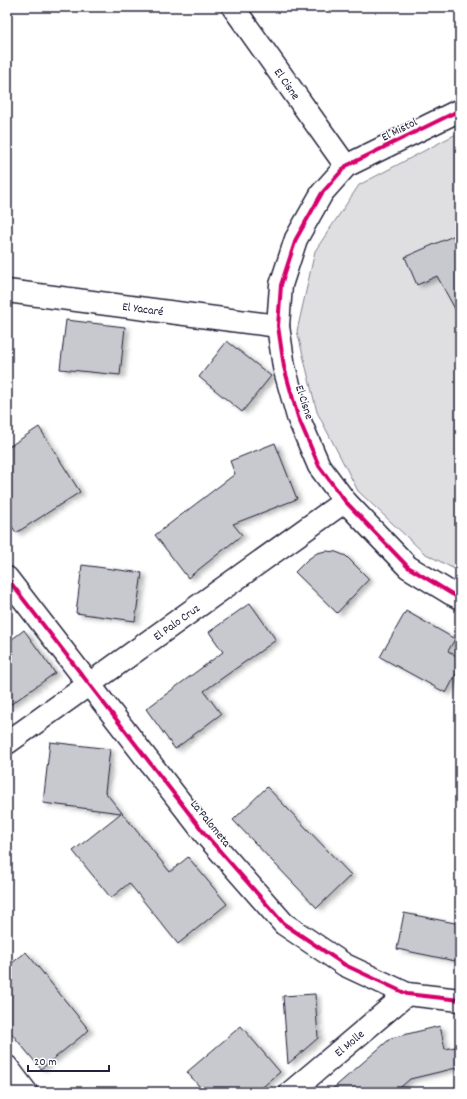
<svg xmlns="http://www.w3.org/2000/svg" width="467" height="1099" font-family="Dekko,sans-serif">
	<style>
		.green { fill: #dfdfe2; stroke: #80808e }
		.building { fill: #c8c8cf; stroke: #22223b; filter: url(#shadow) }
		.lines { fill: none; stroke-linecap: round; stroke-linejoin: round }
		.minor-casing { stroke: #22223b; stroke-width: 25 }
		.tertiary-casing { stroke: #22223b; stroke-width: 25 }
		.minor { stroke: #fff; stroke-width: 22 }
		.tertiary { stroke: #fff; stroke-width: 22 }
		.cycleway-casing { stroke: #fff; stroke-width: 6 }
		.cycleway { stroke: #d6006c; stroke-width: 4 }
		.labels { text-anchor: middle; stroke-width: 3; stroke-linejoin: round; paint-order: stroke }
		.street-label { font-size: 12px; fill: #22223b; stroke: #fff }
	</style>
	<defs>
		<filter id="shadow"><feDropShadow dx="4.5" dy="2.5" stdDeviation="2" flood-color="#0004"/></filter>
	</defs>
	<rect width="100%" height="100%" fill="#fff"/>
	<filter id="ink" filterUnits="userSpaceOnUse"><feTurbulence type="fractalNoise" baseFrequency=".025" numOctaves="2"/><feDisplacementMap in="SourceGraphic" scale="8" xChannelSelector="R" yChannelSelector="G"/><feConvolveMatrix kernelMatrix="1 2 1 2 8 2 1 2 1" color-interpolation-filters="sRGB"/></filter>
	<g filter="url(#ink)">
		<!-- green -->
		<polygon class="green" points="460,132 460,572 424,553 358,491 317,412 297,331 315,251 359,185"/>
		<!-- building -->
		<g class="building">
			<polygon points="460,233 460,318 437,276 417,285 405,257"/>
			<polygon points="66,320 125,327 120,375 60,369"/>
			<polygon points="227,341 271,376 242,412 199,377"/>
			<polygon points="39,427 80,492 16,533 7,518 7,448"/>
			<polygon points="275,443 297,499 233,524 242,535 188,578 155,535 235,474 230,461"/>
			<polygon points="326,551 336,552 346,556 369,579 337,613 295,572 307,560 317,553"/>
			<polygon points="82,565 142,573 135,621 76,613"/>
			<polygon points="250,603 276,640 204,691 221,714 175,749 146,709 223,652 209,632"/>
			<polygon points="406,611 455,639 448,651 460,658 460,667 446,693 380,657"/>
			<polygon points="24,630 55,673 7,707 7,643"/>
			<polygon points="50,742 110,749 105,792 170,872 188,857 227,904 178,944 129,883 111,898 73,851 121,813 43,803"/>
			<polygon points="267,787 351,875 317,908 233,820"/>
			<polygon points="404,913 460,924 460,962 397,949"/>
			<polygon points="26,952 89,1030 41,1069 7,1028 7,967"/>
			<polygon points="315,994 318,1038 288,1064 283,996"/>
			<polygon points="241,1026 280,1072 257,1092 204,1092 187,1072"/>
			<polygon points="440,1026 445,1049 460,1046 460,1067 410,1079 395,1092 329,1092 391,1038"/>
		</g>
		<g class="lines">
			<defs>
				<g id="minor">
					<path id="s1" d="M233,7L346,166"/>
					<path id="s2" d="M7,291L278,326"/>
					<polyline points="7,578 205,834 284,924 345,965 407,994 460,1000"/>
					<path id="s3" d="M7,743L345,501"/>
					<polyline points="7,1067 26,1092"/>
					<path id="s4" d="M291,1092L407,994"/>
				</g>
				<polyline id="tertiary" points="460,110 346,166 322,193 296,239 281,285 278,326 284,367 298,417 319,466 345,501 408,567 452,594 460,598"/>
			</defs>
			<!-- minor casing -->
			<use href="#minor" class="minor-casing"/>
			<!-- tertiary casing -->
			<use href="#tertiary" class="tertiary-casing"/>
			<!-- minor -->
			<use href="#minor" class="minor"/>
			<!-- tertiary -->
			<use href="#tertiary" class="tertiary"/>
			<defs>
				<g id="cycleway">
					<polyline points="460,110 346,166 322,193 296,239 281,285 278,326 284,367 298,417 319,466 345,501 408,567 452,594 460,598"/>
					<polyline points="7,578 205,834 284,924 345,965 407,994 460,1000"/>
				</g>
			</defs>
			<!-- cycleway casing -->
			<use href="#cycleway" class="cycleway-casing"/>
			<!-- cycleway -->
			<use href="#cycleway" class="cycleway"/>
		</g>
	</g>
	<g class="labels">
		<!-- street labels -->
		<g class="street-label">
			<text dy="4" stroke="none"><textPath href="#s1" startOffset="94">El Cisne</textPath></text>
			<text transform="translate(399 129) rotate(-26)" y="4">El Mistol</text>
			<text dy="4" stroke="none"><textPath href="#s2" startOffset="137">El Yacaré</textPath></text>
			<text transform="translate(305 402) rotate(72)" y="4">El Cisne</text>
			<text dy="4" stroke="none"><textPath href="#s3" startOffset="208">El Palo Cruz</textPath></text>
			<text transform="translate(211 823) rotate(51)" y="4">La Palometa</text>
			<text dy="4" stroke="none"><textPath href="#s4" startOffset="76">El Molle</textPath></text>
		</g>
	</g>
	<!-- margin -->
	<rect width="467" height="1099" fill="none" stroke="#fff" stroke-width="24"/>
	<rect x="12" y="12" width="443" height="1075" fill="none" stroke="#22223b" stroke-width="1.5" filter="url(#ink)"/>
	<!-- scale -->
	<path d="M28 1065v6h81v-6" fill="none" stroke="#22223b" stroke-width="2"/>
	<text x="34" y="1065" font-size="12" fill="#22223b" stroke="#ffffff" stroke-width="3" paint-order="stroke">20 m</text>
</svg>
